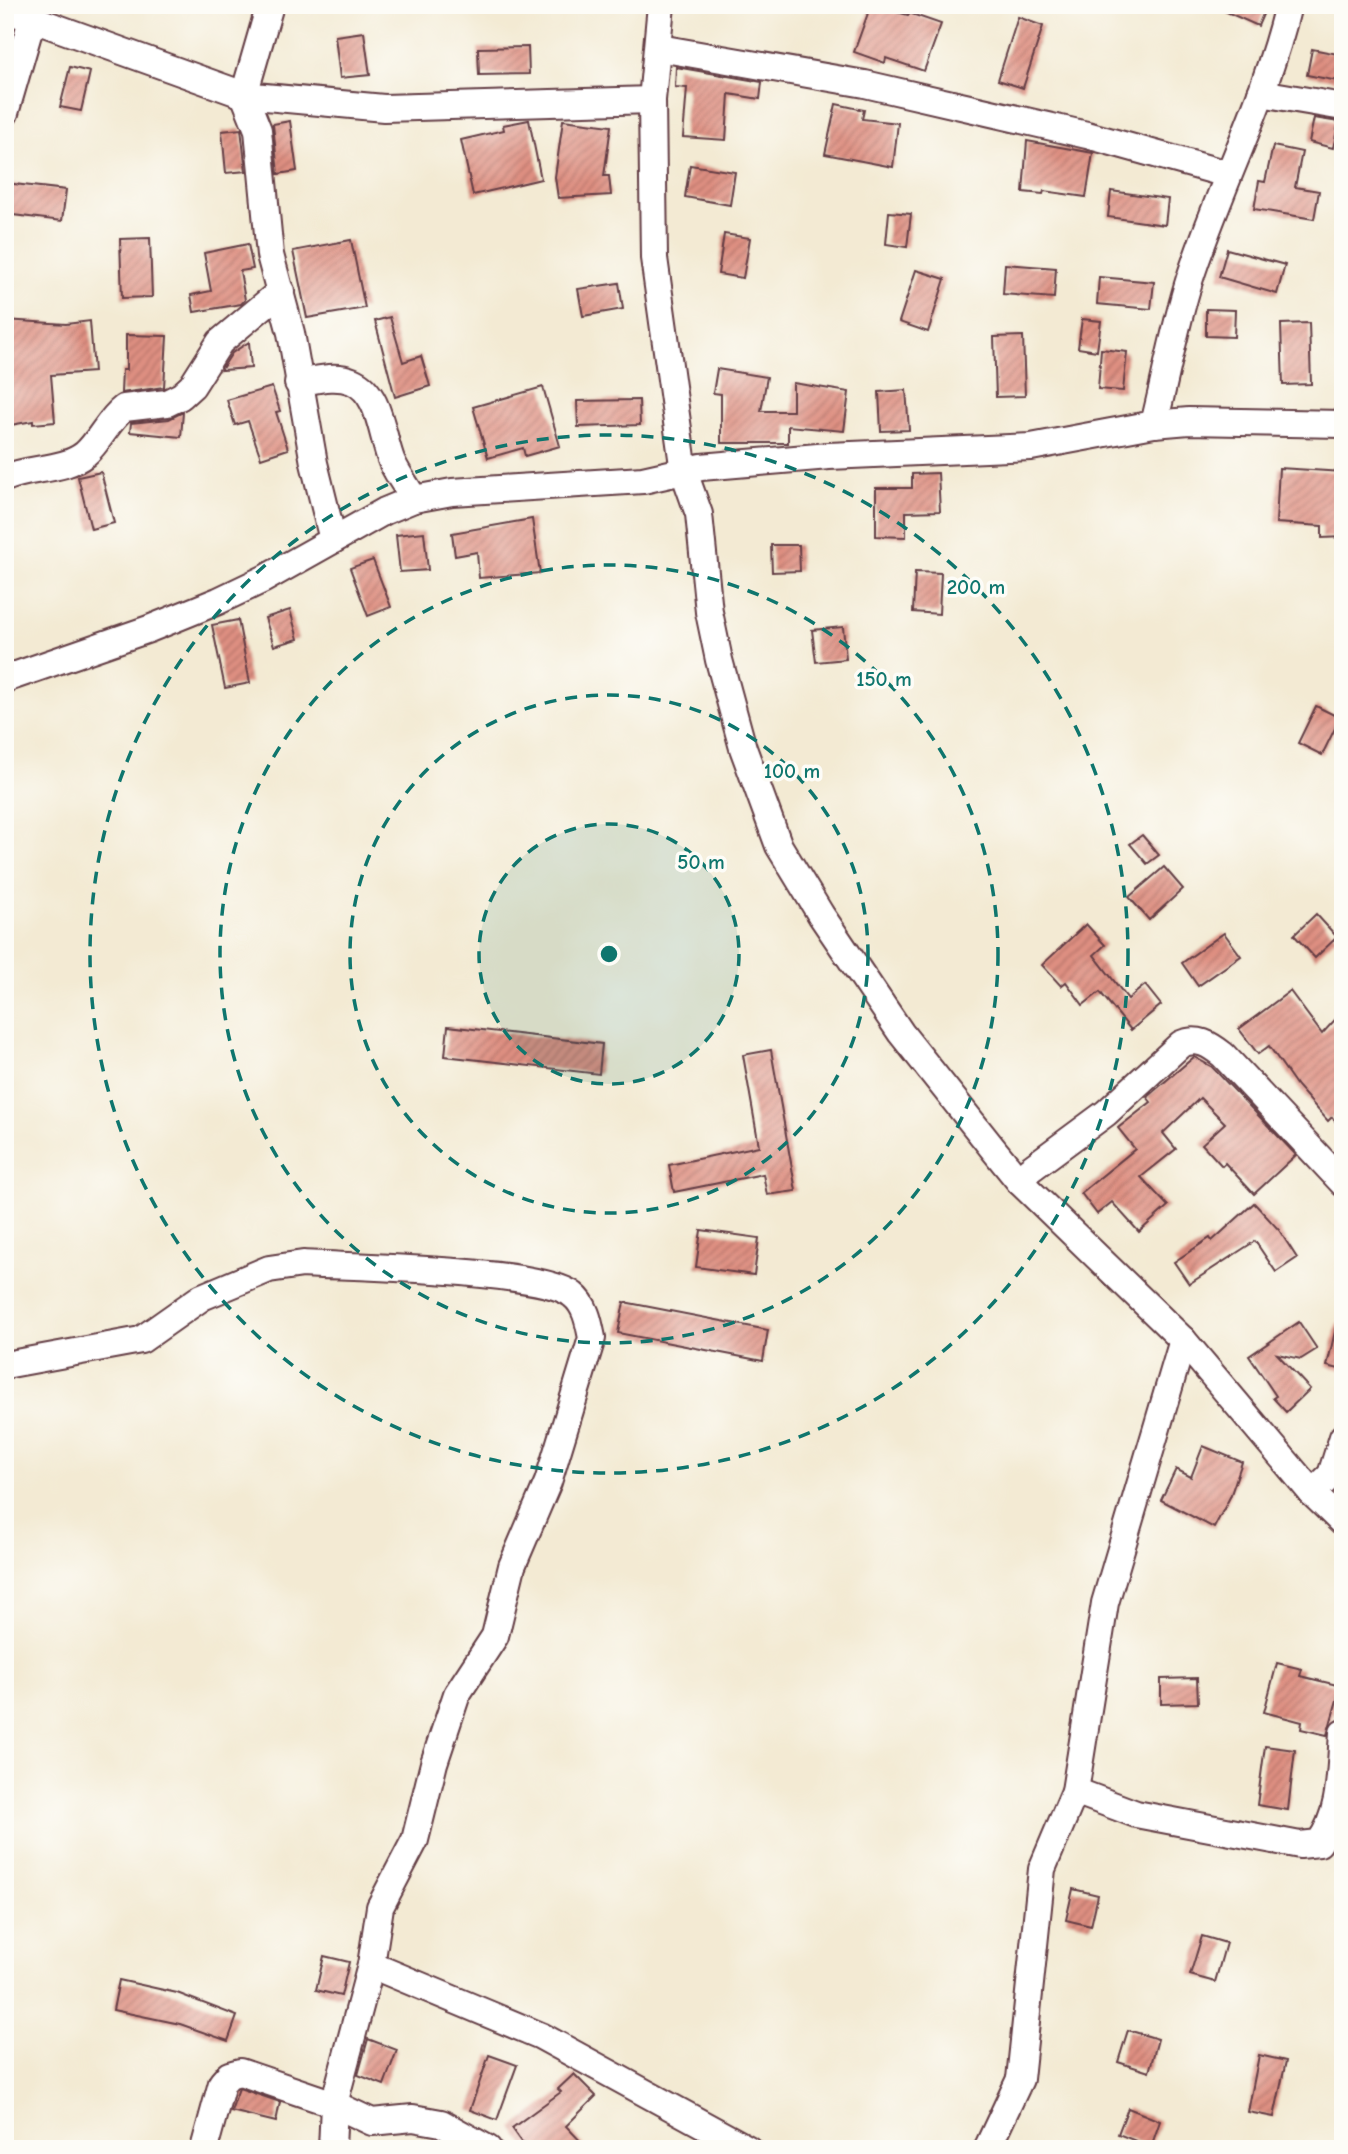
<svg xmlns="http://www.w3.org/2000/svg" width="1348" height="2154" font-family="'Comic Neue',sans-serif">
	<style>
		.building { fill: url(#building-hatch) }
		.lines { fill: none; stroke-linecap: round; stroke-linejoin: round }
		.minor-casing { stroke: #633d44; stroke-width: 30 }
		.minor { stroke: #fff; stroke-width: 26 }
		.ring { fill: none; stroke: #0f766e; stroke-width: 3.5; stroke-dasharray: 12 9 }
		.centre { fill: #0f766e; stroke: #fdfcf7; stroke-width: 3.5 }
		.ring-label { font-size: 21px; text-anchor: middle; font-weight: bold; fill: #0f766e; stroke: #fdfcf7; stroke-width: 7; stroke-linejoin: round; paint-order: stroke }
	</style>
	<defs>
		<pattern id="building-hatch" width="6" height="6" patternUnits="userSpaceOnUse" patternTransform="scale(1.75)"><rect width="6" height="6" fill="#de8f81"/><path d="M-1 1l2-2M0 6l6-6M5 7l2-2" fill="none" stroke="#b6746a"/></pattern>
	</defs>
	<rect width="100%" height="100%" fill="#fdfcf7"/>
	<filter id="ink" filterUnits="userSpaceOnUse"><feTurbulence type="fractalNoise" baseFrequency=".0143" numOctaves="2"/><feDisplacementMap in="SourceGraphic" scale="14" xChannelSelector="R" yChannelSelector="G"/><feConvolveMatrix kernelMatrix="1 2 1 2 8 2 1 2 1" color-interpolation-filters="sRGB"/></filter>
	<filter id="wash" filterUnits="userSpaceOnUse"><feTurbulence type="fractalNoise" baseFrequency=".00686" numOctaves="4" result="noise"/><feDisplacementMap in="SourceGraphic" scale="28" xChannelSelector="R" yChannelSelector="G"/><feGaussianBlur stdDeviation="1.57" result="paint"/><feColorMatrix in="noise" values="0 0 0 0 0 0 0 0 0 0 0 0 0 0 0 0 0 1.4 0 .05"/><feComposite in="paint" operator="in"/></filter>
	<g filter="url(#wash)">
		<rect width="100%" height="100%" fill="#f3ead3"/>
		<g id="blocks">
			<!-- building -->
			<g class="building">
				<polygon points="871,5 908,15 909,13 941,24 924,71 886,58 885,63 854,52"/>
				<polygon points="1211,5 1267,5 1258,26"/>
				<polygon points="1018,17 1043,26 1023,88 998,80"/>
				<polygon points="364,32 370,75 340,78 335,36"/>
				<polygon points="528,47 529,74 479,75 478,48"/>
				<polygon points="1312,49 1343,55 1343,82 1307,75"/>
				<polygon points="70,67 90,72 81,111 60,107"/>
				<polygon points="676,67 762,82 760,99 729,94 726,140 683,137 687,88 675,87"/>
				<polygon points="836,104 864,110 862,119 898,123 893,167 825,154"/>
				<polygon points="1314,118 1339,122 1333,148 1309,142"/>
				<polygon points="529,120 541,179 473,195 461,140 504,130 503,125"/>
				<polygon points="563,120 611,126 604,176 609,176 611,195 558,198 555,177"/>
				<polygon points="290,121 297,171 278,174 273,124"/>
				<polygon points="241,129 246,171 226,173 222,131"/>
				<polygon points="1027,141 1093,153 1086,197 1044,191 1043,194 1023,192"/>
				<polygon points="1273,146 1302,152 1295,187 1319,191 1314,219 1254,209 1259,181 1265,182"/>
				<polygon points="690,165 735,172 730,205 685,197"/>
				<polygon points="5,183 66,190 62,221 5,214"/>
				<polygon points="1111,191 1168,199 1165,225 1108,217"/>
				<polygon points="889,212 911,214 907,247 886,244"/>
				<polygon points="724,234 750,238 743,278 718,274"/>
				<polygon points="150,238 152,297 122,298 120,239"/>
				<polygon points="351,240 365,308 307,318 293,251"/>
				<polygon points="248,244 253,269 240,271 245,300 241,304 194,312 191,295 211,291 204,253"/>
				<polygon points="1227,249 1285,265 1277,294 1219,277"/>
				<polygon points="1005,264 1056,268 1054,298 1003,294"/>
				<polygon points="916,270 945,279 928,332 899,322"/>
				<polygon points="1099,277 1154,282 1151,309 1097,304"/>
				<polygon points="619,283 623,309 583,316 578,289"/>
				<polygon points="1206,309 1235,310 1234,337 1206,336"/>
				<polygon points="390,317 403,362 421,356 430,386 395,397 375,321"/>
				<polygon points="1082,319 1101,321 1097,351 1078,348"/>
				<polygon points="5,320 66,324 90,321 94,372 51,375 55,422 33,424 33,421 5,426"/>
				<polygon points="1309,323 1311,384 1283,385 1281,324"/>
				<polygon points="126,335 167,336 164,387 121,393 122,370 126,370"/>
				<polygon points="1023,336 1025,396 996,397 994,337"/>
				<polygon points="249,342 251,368 221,370 232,353"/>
				<polygon points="1101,349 1127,352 1123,391 1098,389"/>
				<polygon points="717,369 767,377 761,411 793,411 793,383 849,392 844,431 788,426 788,443 721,443 721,394 713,393"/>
				<polygon points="272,387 280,411 276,412 288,449 261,458 248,421 235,425 227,400"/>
				<polygon points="543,387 560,446 525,456 523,448 488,458 473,407"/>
				<polygon points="906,390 909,430 881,431 879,392"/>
				<polygon points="639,400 640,425 578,427 577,401"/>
				<polygon points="183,412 181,437 130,432 131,423 169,419"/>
				<polygon points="1279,468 1343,472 1343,537 1322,538 1322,526 1276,523"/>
				<polygon points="101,472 114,523 91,529 78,477"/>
				<polygon points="938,473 940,511 906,512 906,537 876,536 876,488 912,488 912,474"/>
				<polygon points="532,519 540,573 479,578 477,552 455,556 452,533"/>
				<polygon points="424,532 428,570 400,572 396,535"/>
				<polygon points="771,545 799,545 800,571 772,572"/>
				<polygon points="373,560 391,607 368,616 350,568"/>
				<polygon points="915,572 941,573 939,614 913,612"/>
				<polygon points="290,610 298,639 274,646 265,618"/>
				<polygon points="238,620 250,683 225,688 212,625"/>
				<polygon points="843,627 846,659 816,662 812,630"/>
				<polygon points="1316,706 1340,718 1322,755 1298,743"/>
				<polygon points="1142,835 1159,855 1147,864 1130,844"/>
				<polygon points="1164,867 1183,889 1149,920 1129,897"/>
				<polygon points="1316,914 1337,937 1315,958 1294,935"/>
				<polygon points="1086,924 1105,945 1094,955 1128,999 1145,985 1161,1005 1131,1030 1100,992 1083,1005 1066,982 1061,986 1042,965"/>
				<polygon points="1224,933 1241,956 1198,986 1182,963"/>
				<polygon points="1290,991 1322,1034 1343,1011 1343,1132 1332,1117 1328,1121 1297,1086 1269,1046 1258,1054 1239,1029"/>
				<polygon points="448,1026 602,1044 599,1074 445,1056"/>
				<polygon points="771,1050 796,1191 767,1195 763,1174 674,1192 669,1165 759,1146 743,1055"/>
				<polygon points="1194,1057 1212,1067 1296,1155 1254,1194 1225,1163 1222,1166 1202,1144 1225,1123 1200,1098 1163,1133 1176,1149 1141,1177 1168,1206 1139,1232 1112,1202 1097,1214 1081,1193 1135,1149 1118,1128 1151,1102 1147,1097"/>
				<polygon points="1254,1203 1279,1230 1297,1258 1276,1272 1255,1241 1189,1284 1174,1262 1210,1238 1212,1241"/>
				<polygon points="701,1230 759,1238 754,1275 696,1267"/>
				<polygon points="624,1302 768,1330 763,1361 618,1333"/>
				<polygon points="1299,1322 1317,1349 1301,1359 1277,1354 1310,1389 1286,1412 1273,1398 1276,1396 1249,1356"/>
				<polygon points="1337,1323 1343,1324 1343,1370 1327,1366"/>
				<polygon points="1203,1446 1242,1462 1230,1497 1214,1528 1161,1500 1176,1469 1191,1477"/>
				<polygon points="1277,1663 1302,1669 1300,1676 1341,1686 1327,1735 1301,1729 1302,1722 1264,1712"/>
				<polygon points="1197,1678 1198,1703 1161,1704 1161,1679"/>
				<polygon points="1265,1746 1295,1750 1288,1810 1257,1805"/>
				<polygon points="1073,1889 1098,1895 1091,1926 1066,1920"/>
				<polygon points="1202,1936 1226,1943 1215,1982 1190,1975"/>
				<polygon points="324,1956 349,1962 341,1996 316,1990"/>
				<polygon points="119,1980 177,1993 237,2016 228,2041 180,2024 113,2010"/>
				<polygon points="1128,2030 1158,2039 1149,2072 1118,2062"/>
				<polygon points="368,2039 397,2050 384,2085 358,2075"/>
				<polygon points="489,2055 517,2065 497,2120 470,2110"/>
				<polygon points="1259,2055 1286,2061 1274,2117 1248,2112"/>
				<polygon points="574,2074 596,2096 566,2126 588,2149 527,2149 512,2128 561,2092 558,2089"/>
				<polygon points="239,2088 280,2102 276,2122 231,2111"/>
				<polygon points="1128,2108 1160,2121 1151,2147 1118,2134"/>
			</g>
		</g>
	</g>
	<g filter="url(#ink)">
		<use href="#blocks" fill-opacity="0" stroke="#633d44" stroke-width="2"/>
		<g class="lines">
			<defs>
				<g id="minor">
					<polyline points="270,5 244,95 258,130 270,255 291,333 314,463 333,540"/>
					<polyline points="661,5 652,100 654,258 684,472 699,514 709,612 719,660 743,748 779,846 821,915 901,1033 994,1150 1020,1182 1183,1340 1312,1493 1343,1523"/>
					<polyline points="5,9 244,95 384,108 652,100"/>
					<polyline points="659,48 865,84 1087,135 1227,174"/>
					<polyline points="1261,93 1343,107"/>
					<polyline points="5,113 32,20"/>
					<path d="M298,383C315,380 335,374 352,381C381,393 381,436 392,462C398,475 407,487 414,499"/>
					<path d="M1154,424C1166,376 1175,325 1190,278C1220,186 1266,99 1288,5"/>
					<path d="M5,478C30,467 64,471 85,454C100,441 108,420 124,408L167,403L181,396L192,386L220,342L281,291"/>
					<polyline points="5,679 149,629 218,601 264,579 385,511 414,499 452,492 643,480 701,467 829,456 1031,447 1154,424 1189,421 1343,424"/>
					<path d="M1020,1182L1029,1170L1106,1113L1181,1044C1198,1037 1209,1044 1223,1055L1343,1183"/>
					<path d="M5,1365L141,1340L202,1297L269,1269L303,1264C352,1267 542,1269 573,1295C586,1305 589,1323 592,1338L548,1482L512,1566L495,1636L457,1694L434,1763L415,1840L380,1907L371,1965L334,2104L332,2149"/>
					<polyline points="1312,1493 1331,1475 1343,1437"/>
					<path d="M1075,1791L1136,1814L1300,1845L1319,1843C1342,1812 1340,1770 1343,1733"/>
					<polyline points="371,1965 541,2036 748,2149"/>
					<polyline points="204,2149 222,2083 229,2075 240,2072 334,2104 372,2122 413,2118 441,2123 488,2149"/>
					<polyline points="987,2149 1020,2079 1042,1869 1075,1791 1105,1603 1183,1340"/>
				</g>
			</defs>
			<!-- minor casing -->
			<use href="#minor" class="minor-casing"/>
			<!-- minor -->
			<use href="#minor" class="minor"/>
		</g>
	</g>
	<!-- distance rings -->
	<circle cx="609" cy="954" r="130" fill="#0f766e" fill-opacity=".12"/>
	<g class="ring">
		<circle cx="609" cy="954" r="130"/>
		<circle cx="609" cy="954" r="259"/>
		<circle cx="609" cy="954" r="389"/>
		<circle cx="609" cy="954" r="519"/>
	</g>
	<circle cx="609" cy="954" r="10" class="centre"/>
	<g class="ring-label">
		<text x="976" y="594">200 m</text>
		<text x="884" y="686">150 m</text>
		<text x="792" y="778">100 m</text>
		<text x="701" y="869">50 m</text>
	</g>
	<!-- margin -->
	<rect width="1348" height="2154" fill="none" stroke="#fdfcf7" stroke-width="28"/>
</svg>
